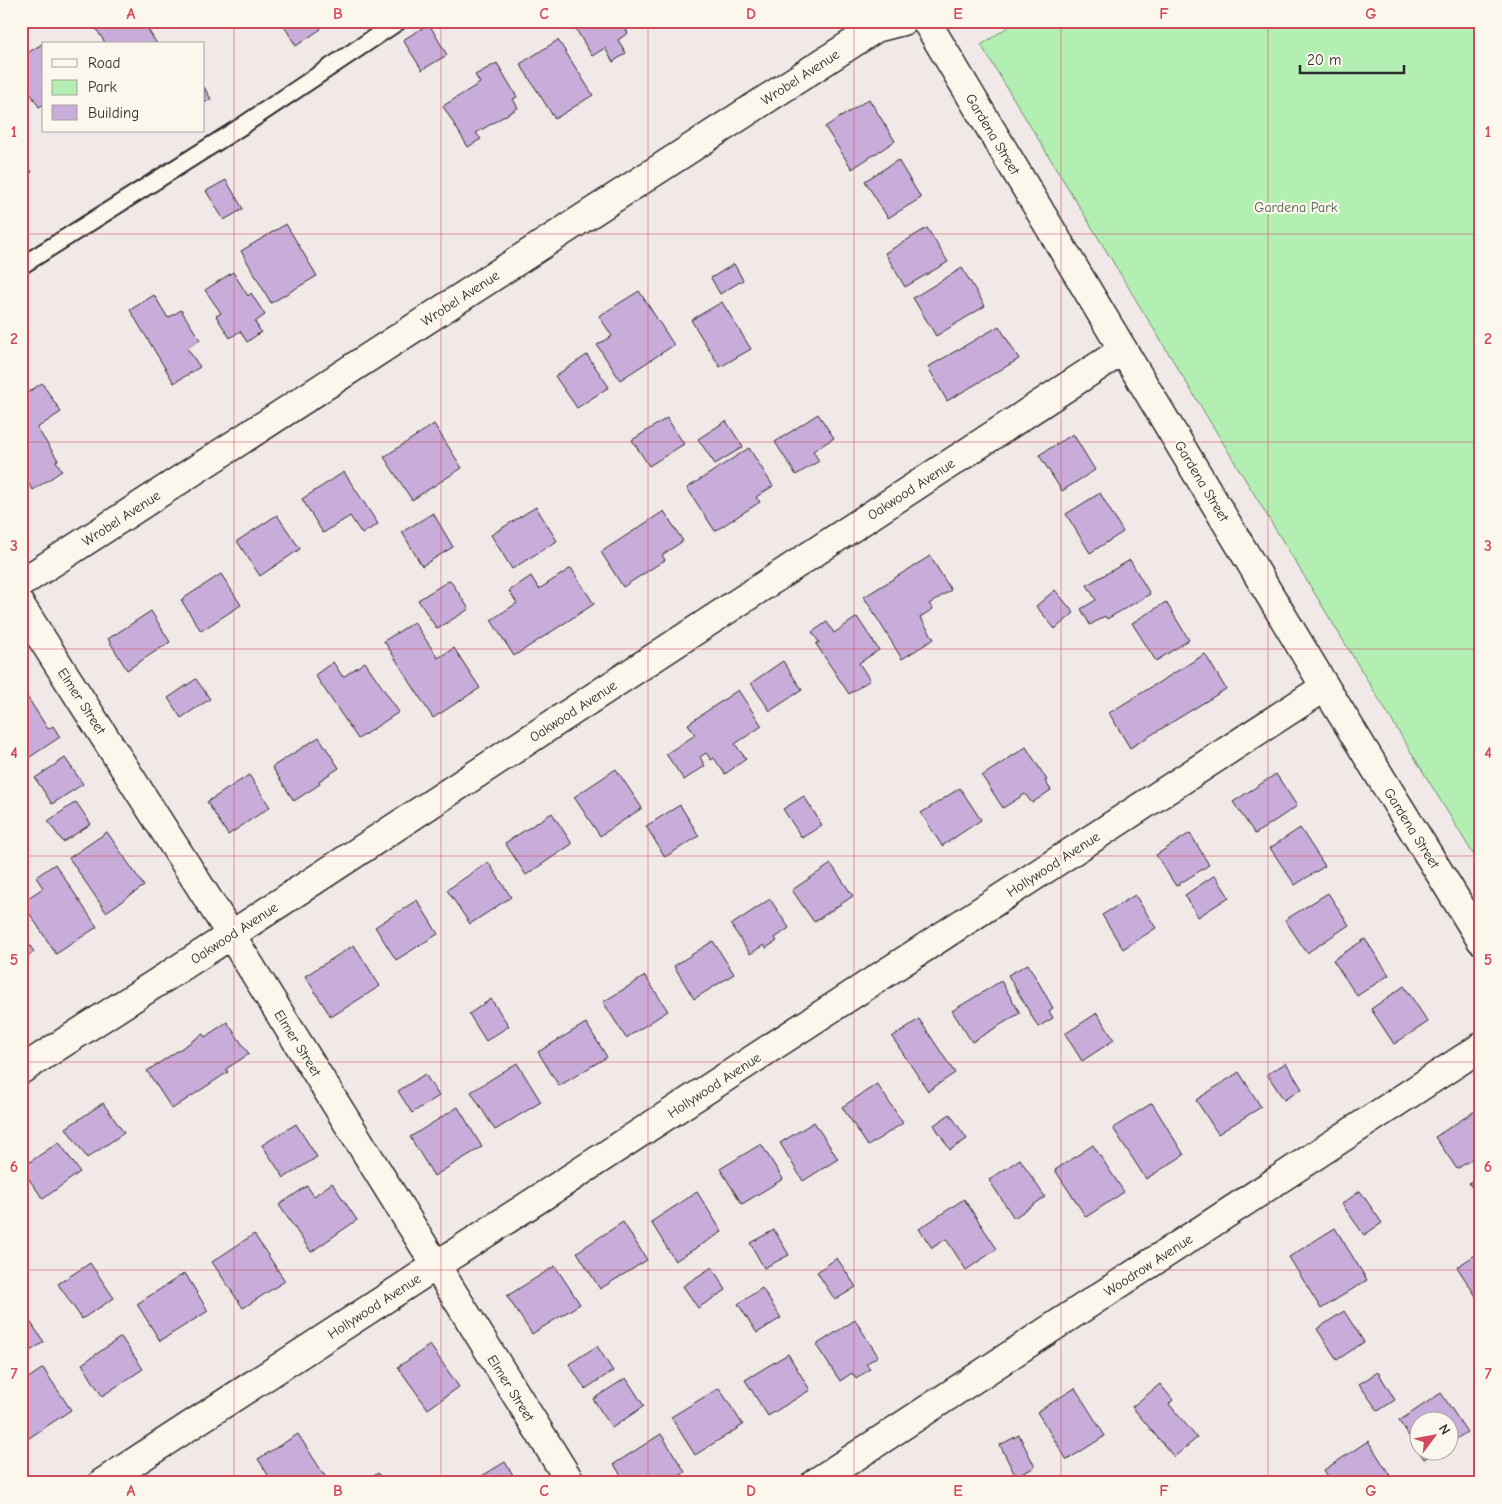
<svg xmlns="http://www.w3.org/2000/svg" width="1502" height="1504" font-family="'Comic Neue',sans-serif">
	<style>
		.green { fill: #b3eeb3; stroke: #6f8c6f }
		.building { fill: #c8acda; stroke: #2b2b2b }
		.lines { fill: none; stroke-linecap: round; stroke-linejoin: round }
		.service-casing { stroke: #2b2b2b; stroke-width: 20 }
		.minor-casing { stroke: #2b2b2b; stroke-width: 31 }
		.service { stroke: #fbf7ec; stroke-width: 16 }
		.minor { stroke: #fbf7ec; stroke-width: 28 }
		.grid { fill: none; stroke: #d1495b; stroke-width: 1; stroke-opacity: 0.55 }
		.labels { text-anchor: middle; stroke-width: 4.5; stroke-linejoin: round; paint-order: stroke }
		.street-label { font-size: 14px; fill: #2b2b2b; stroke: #fbf7ec }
		.park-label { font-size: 14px; fill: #4d5c4d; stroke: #fbf7ec }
		.neatline { fill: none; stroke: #d1495b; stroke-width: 2 }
		.grid-label { font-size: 16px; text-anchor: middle; font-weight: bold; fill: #d1495b }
	</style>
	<rect width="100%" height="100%" fill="#f1e8e8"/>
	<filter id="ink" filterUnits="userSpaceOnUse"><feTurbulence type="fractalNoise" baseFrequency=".02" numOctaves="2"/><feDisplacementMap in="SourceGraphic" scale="10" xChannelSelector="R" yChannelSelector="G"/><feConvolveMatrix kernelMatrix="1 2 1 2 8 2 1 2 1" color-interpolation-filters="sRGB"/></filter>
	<g filter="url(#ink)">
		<!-- green -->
		<polygon class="green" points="1017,21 1481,21 1481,867 981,45"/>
		<!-- building -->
		<g class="building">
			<polygon points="91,21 143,21 157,44 106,44"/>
			<polygon points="281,21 316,21 321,29 296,46"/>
			<polygon points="571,21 626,21 622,23 628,33 618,40 626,53 613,62 605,48 592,56"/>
			<polygon points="429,24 447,55 422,70 403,40"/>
			<polygon points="558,40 593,95 555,119 520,64"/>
			<polygon points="42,44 44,47 44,106 43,105 39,107 21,79 21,57"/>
			<polygon points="497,63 517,97 513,99 518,108 476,133 481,139 468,147 443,106 480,83 475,75"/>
			<polygon points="204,87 211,99 204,103"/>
			<polygon points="869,99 895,141 852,169 825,127"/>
			<polygon points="21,155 32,172 21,179"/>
			<polygon points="898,160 921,198 888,218 865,181"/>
			<polygon points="226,180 243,209 224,220 206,191"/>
			<polygon points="286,224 317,276 271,303 241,251"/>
			<polygon points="927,228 948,262 905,287 885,253"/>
			<polygon points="734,264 743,280 720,294 711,278"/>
			<polygon points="962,268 985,306 936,336 913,298"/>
			<polygon points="233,272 248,296 251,293 265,315 255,322 261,332 247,342 240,331 230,338 216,316 221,313 205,290"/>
			<polygon points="639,291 674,345 620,380 597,345 612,336 599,316"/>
			<polygon points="154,295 168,318 181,310 200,340 187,348 200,367 174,383 130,310"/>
			<polygon points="722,302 751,349 720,367 691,320"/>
			<polygon points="999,326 1019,359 947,401 928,367"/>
			<polygon points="587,355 609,387 577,408 555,376"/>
			<polygon points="42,383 61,412 37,428 58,460 56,461 62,471 33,490 21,473 21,397"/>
			<polygon points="818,414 834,438 813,451 819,461 796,475 775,442"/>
			<polygon points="667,418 684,444 649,466 632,440"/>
			<polygon points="726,421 743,447 715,464 698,439"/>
			<polygon points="434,424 462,468 412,500 384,457"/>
			<polygon points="1073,434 1095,470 1062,491 1039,455"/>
			<polygon points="749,448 773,486 756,497 760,502 715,531 687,488"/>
			<polygon points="344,472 378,524 362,534 350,516 323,533 302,499"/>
			<polygon points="1100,493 1123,532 1090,553 1066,514"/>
			<polygon points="536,507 557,541 512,569 491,535"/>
			<polygon points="664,511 683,541 662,555 665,560 623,587 601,552"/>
			<polygon points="433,513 453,547 422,566 402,532"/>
			<polygon points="277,515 300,549 260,576 237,541"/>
			<polygon points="930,556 951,590 929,604 933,609 920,617 934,639 902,659 864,597"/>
			<polygon points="1130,560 1150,594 1107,619 1105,616 1090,625 1081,609 1096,600 1087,585"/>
			<polygon points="571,568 594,604 514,656 491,620 517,603 509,591 531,576 539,589"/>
			<polygon points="221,574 241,605 201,631 181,600"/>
			<polygon points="450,580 469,609 437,629 418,600"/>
			<polygon points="1055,590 1074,613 1055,629 1036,606"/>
			<polygon points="1166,602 1189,640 1156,661 1132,623"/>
			<polygon points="151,611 170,642 127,670 108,639"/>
			<polygon points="857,617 879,650 859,663 870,680 849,694 816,644 819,642 812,632 827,622 834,633"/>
			<polygon points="414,622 438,658 454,648 480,688 433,718 384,641"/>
			<polygon points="1205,654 1226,689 1130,748 1109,713"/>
			<polygon points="783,661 802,690 770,711 751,683"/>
			<polygon points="333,662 343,677 365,662 399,712 358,739 315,675"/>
			<polygon points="196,679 210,699 181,718 168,698"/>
			<polygon points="738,690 762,726 735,744 746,759 725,774 714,758 711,760 706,753 700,757 705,766 684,780 666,754 695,735 688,724"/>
			<polygon points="26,695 48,729 53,726 60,737 21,763 21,699"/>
			<polygon points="319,737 339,768 319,781 320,784 294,801 272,767"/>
			<polygon points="1026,747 1047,780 1045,781 1051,790 1032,803 1025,794 1003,808 982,776"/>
			<polygon points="65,758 83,784 52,804 35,778"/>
			<polygon points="616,769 642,808 600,836 574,797"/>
			<polygon points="1276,774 1297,806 1255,834 1233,802"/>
			<polygon points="249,775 270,807 228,835 207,802"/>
			<polygon points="960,788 981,820 942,846 921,813"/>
			<polygon points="804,796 822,825 802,838 783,809"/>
			<polygon points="76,802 91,824 63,842 48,821"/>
			<polygon points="680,805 699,836 665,857 646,826"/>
			<polygon points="552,813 572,844 526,875 505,843"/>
			<polygon points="1300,828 1325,866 1295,885 1270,848"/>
			<polygon points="107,832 144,886 106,912 69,858"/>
			<polygon points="1190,833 1209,865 1176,886 1156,855"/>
			<polygon points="488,862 511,897 470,924 447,890"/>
			<polygon points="55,864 97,927 56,954 22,902 43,888 36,877"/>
			<polygon points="831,864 853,896 814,922 792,890"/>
			<polygon points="1215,875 1229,897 1198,917 1185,895"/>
			<polygon points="1328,893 1349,925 1307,953 1285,920"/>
			<polygon points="1135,895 1156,928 1123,949 1102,915"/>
			<polygon points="770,899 789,928 775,938 777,941 766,948 764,945 750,954 731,925"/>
			<polygon points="417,900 438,934 396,960 375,927"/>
			<polygon points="21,932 34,952 21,961"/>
			<polygon points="1365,939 1389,975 1357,996 1333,960"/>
			<polygon points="713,941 734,974 694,999 674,966"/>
			<polygon points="354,945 380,986 331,1017 305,976"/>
			<polygon points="1028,964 1053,1008 1049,1011 1053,1018 1038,1027 1008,975"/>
			<polygon points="645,976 668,1011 626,1038 603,1002"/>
			<polygon points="1001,981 1020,1013 972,1042 952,1011"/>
			<polygon points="1404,986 1428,1022 1394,1044 1371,1009"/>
			<polygon points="491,999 509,1026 486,1041 469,1014"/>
			<polygon points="1097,1013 1114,1040 1082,1061 1065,1034"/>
			<polygon points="919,1019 955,1073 928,1091 892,1037"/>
			<polygon points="227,1022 249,1054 226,1069 228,1072 172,1109 147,1071 203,1034 205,1037"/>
			<polygon points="586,1023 607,1057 559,1086 538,1052"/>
			<polygon points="517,1063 541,1102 495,1130 471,1092"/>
			<polygon points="1286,1063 1302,1089 1284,1100 1267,1074"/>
			<polygon points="1239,1072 1261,1107 1218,1134 1196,1100"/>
			<polygon points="425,1074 439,1096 412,1113 398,1091"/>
			<polygon points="877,1084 903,1123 868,1146 842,1107"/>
			<polygon points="103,1103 124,1133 87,1158 66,1128"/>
			<polygon points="1152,1103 1184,1155 1146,1179 1113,1128"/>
			<polygon points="458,1107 482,1147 434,1176 410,1137"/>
			<polygon points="1478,1109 1481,1114 1481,1153 1457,1169 1435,1137"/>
			<polygon points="950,1114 967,1139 950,1150 934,1125"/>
			<polygon points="814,1122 838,1159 803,1181 780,1143"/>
			<polygon points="296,1124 317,1157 284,1178 262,1145"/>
			<polygon points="59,1142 80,1172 43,1199 21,1168"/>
			<polygon points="761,1144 783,1179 742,1204 720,1169"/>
			<polygon points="1093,1145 1124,1192 1086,1217 1055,1170"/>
			<polygon points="1020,1159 1045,1197 1014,1218 989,1180"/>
			<polygon points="1481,1176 1481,1202 1469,1183"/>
			<polygon points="332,1183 357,1220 311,1252 279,1205 307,1186 314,1196"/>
			<polygon points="1360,1191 1382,1223 1364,1235 1342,1204"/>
			<polygon points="697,1192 722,1232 675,1261 651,1222"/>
			<polygon points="964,1199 997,1249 966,1270 946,1239 932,1248 919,1229"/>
			<polygon points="623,1222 647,1260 600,1289 577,1252"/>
			<polygon points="1335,1228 1367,1280 1321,1309 1289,1257"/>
			<polygon points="774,1230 789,1255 764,1268 750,1243"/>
			<polygon points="254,1234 285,1281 243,1308 212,1262"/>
			<polygon points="1481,1251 1481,1304 1457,1267"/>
			<polygon points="837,1258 856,1287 835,1300 817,1272"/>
			<polygon points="90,1263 114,1298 82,1319 58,1284"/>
			<polygon points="555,1266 580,1304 532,1334 507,1296"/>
			<polygon points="712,1267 726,1290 698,1308 683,1286"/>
			<polygon points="185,1273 208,1311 160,1341 137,1304"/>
			<polygon points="762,1288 781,1318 757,1333 738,1304"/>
			<polygon points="23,1311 44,1342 24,1355 21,1350 21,1312"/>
			<polygon points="1344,1311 1364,1342 1337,1360 1317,1329"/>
			<polygon points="855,1320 878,1356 866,1364 870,1369 856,1379 852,1373 840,1381 816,1345"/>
			<polygon points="121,1337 143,1369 102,1396 82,1364"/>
			<polygon points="430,1345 459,1387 428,1409 398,1367"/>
			<polygon points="597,1346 613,1371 585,1389 569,1364"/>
			<polygon points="788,1354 810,1390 768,1416 745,1380"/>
			<polygon points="43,1368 71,1410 23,1442 21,1439 21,1383"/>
			<polygon points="1378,1372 1395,1400 1378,1411 1359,1384"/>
			<polygon points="626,1378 644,1406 612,1428 593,1399"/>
			<polygon points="1160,1384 1173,1400 1169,1404 1197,1438 1174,1457 1132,1407"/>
			<polygon points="719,1388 743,1425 695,1455 671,1417"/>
			<polygon points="1075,1388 1105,1436 1067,1460 1037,1412"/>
			<polygon points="1441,1393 1467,1432 1450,1443 1450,1422 1420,1422 1420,1452 1436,1452 1424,1459 1399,1421"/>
			<polygon points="298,1434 328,1481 326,1483 273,1483 258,1459"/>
			<polygon points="661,1434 685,1472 669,1483 625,1483 614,1464"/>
			<polygon points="1019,1435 1035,1467 1016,1477 1000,1445"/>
			<polygon points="1368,1441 1393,1480 1390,1483 1332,1483 1324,1470"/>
			<polygon points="505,1462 518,1483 472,1483 472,1482"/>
			<polygon points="378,1473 385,1483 364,1483"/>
		</g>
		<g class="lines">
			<defs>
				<polyline id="service" points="21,266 242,126 399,21"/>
				<g id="minor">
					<polyline points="926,21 1325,687 1481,940"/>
					<polyline points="21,583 876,28 903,21"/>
					<polyline points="21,606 231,935 571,1483"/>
					<polyline points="21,1070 231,935 1123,350"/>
					<polyline points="102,1483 1325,687"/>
					<polyline points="815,1483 1481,1047"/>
				</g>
			</defs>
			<!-- service casing -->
			<use href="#service" class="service-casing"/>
			<!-- minor casing -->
			<use href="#minor" class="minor-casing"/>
			<!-- service -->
			<use href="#service" class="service"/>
			<!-- minor -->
			<use href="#minor" class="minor"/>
		</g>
	</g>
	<!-- grid -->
	<path class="grid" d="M234,21V1483M441,21V1483M648,21V1483M854,21V1483M1061,21V1483M1268,21V1483M21,234H1481M21,442H1481M21,649H1481M21,856H1481M21,1062H1481M21,1270H1481"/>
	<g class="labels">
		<!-- street labels -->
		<g class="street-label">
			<text transform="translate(800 77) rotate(-33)" y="5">Wrobel Avenue</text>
			<text transform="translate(993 134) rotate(59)" y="5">Gardena Street</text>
			<text transform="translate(460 298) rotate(-33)" y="5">Wrobel Avenue</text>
			<text transform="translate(1202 481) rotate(59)" y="5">Gardena Street</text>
			<text transform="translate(911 489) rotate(-33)" y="5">Oakwood Avenue</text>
			<text transform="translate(121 518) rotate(-33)" y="5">Wrobel Avenue</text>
			<text transform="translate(82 701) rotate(57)" y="5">Elmer Street</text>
			<text transform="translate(573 711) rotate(-33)" y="5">Oakwood Avenue</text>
			<text transform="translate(1412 828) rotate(58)" y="5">Gardena Street</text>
			<text transform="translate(1053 864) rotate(-33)" y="5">Hollywood Avenue</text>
			<text transform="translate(234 933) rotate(-33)" y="5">Oakwood Avenue</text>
			<text transform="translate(298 1043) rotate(58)" y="5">Elmer Street</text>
			<text transform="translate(714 1085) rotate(-33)" y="5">Hollywood Avenue</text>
			<text transform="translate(1148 1265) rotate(-33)" y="5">Woodrow Avenue</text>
			<text transform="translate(374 1306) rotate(-33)" y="5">Hollywood Avenue</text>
			<text transform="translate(511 1388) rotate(58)" y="5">Elmer Street</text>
		</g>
		<!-- park labels -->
		<g class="park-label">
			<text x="1296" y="212">Gardena Park</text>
		</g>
	</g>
	<!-- margin -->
	<rect width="1502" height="1504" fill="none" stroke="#fbf7ec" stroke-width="55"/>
	<!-- legend -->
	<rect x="42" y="42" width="162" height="90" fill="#fbf7ec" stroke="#a8a59f"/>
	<rect x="52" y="59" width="25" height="8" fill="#fbf7ec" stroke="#a8a59f"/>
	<text x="88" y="68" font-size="15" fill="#2b2b2b">Road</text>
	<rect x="52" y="80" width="25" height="15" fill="#b3eeb3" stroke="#a8a59f"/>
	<text x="88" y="92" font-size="15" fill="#2b2b2b">Park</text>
	<rect x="52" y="105" width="25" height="15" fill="#c8acda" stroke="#a8a59f"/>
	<text x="88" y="118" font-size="15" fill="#2b2b2b">Building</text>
	<!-- north arrow -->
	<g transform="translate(1434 1436) rotate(58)"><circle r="24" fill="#fbf7ec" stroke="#a8a59f"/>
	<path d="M0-4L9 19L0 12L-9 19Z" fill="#d1495b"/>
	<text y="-8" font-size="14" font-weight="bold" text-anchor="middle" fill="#2b2b2b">N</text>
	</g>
	<!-- scale -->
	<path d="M1300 65v8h104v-8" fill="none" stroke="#2b2b2b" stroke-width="2.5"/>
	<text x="1307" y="65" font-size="15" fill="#2b2b2b" stroke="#fbf7ec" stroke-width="4" paint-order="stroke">20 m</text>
	<rect x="28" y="28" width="1446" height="1448" class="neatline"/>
	<g class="grid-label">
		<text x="131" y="19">A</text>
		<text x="338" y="19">B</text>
		<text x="544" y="19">C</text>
		<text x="751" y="19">D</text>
		<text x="958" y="19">E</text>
		<text x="1164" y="19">F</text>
		<text x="1371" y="19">G</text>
		<text x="14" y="137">1</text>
		<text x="1488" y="137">1</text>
		<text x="14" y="344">2</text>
		<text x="1488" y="344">2</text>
		<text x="14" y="551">3</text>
		<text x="1488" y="551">3</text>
		<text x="14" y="758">4</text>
		<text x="1488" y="758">4</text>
		<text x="14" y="965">5</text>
		<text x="1488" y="965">5</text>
		<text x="14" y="1172">6</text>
		<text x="1488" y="1172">6</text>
		<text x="14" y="1379">7</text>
		<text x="1488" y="1379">7</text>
		<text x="131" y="1496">A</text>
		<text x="338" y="1496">B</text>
		<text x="544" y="1496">C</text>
		<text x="751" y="1496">D</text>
		<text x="958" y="1496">E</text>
		<text x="1164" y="1496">F</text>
		<text x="1371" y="1496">G</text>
	</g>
</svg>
